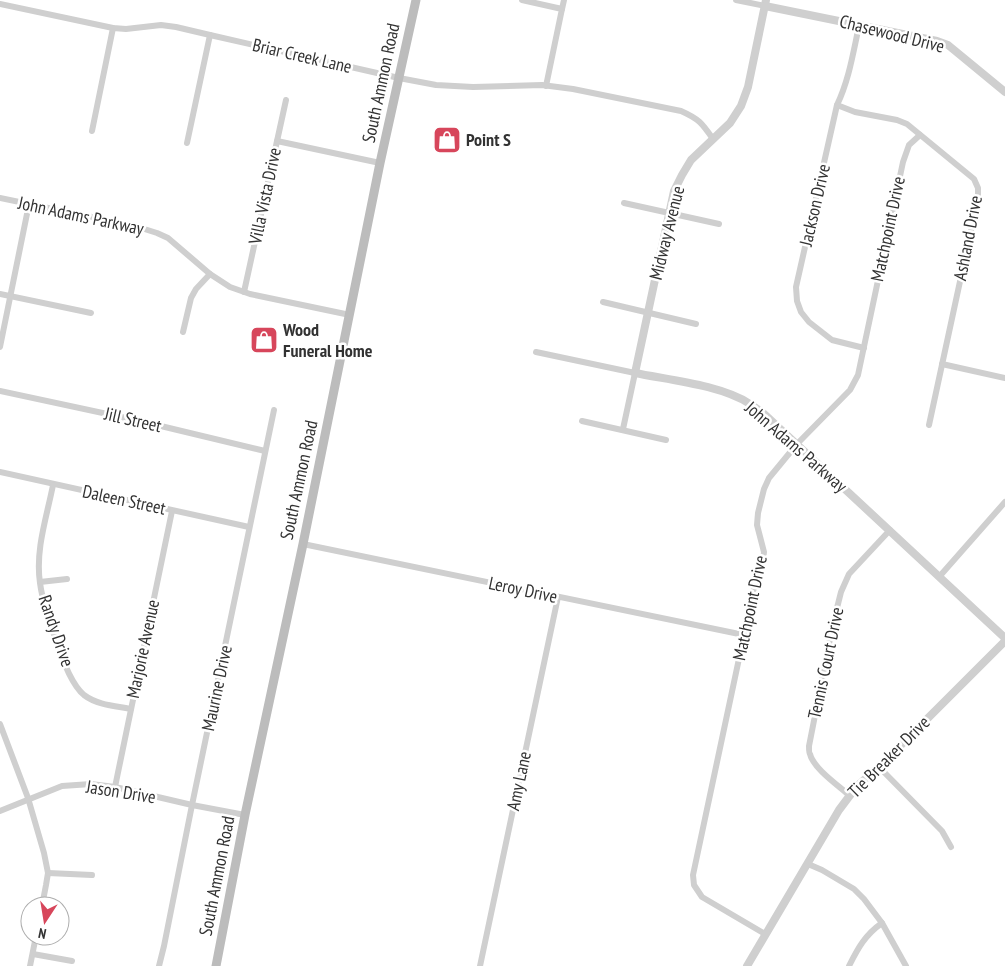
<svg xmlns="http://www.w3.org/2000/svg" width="1005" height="966" font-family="'PT Sans Narrow',sans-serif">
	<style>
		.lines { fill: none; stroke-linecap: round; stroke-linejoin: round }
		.minor { stroke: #cfcfcf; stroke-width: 6 }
		.tertiary { stroke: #cfcfcf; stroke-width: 8 }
		.secondary { stroke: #bcbcbc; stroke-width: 9 }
		.labels { text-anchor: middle; stroke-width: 5; stroke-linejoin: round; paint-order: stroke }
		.street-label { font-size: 18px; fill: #323232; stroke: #fff }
		.poi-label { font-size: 18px; font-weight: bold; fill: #323232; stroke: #fff; text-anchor: start }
	</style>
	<rect width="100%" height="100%" fill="#fff"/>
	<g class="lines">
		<!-- minor -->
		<g class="minor">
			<polyline points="522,0 562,9 546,86"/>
			<polyline points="736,0 765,6"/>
			<path d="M0,4L113,28L126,29L161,25L176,27L210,35L399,78L436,85L473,87L542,85L573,89L681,111C699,119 702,123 713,139"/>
			<polyline points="562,9 564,0"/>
			<path d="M859,26C853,53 849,80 837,105L796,287L797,301L801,312L809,322L832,340L864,348"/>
			<polyline points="837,105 855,112 897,120 907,124 974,179 978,188 978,198 929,425"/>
			<polyline points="92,131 113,28"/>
			<polyline points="277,141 380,163"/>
			<polyline points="187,143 210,35"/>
			<polyline points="0,198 135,226 157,233 168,238 210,274 230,287 250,294 350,315"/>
			<polyline points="624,203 719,224"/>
			<polyline points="244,292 286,100"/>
			<polyline points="0,294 91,313"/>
			<polyline points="603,302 696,324"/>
			<polyline points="183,332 191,298 196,289 210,274"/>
			<polyline points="0,347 29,204"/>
			<polyline points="536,352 635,373 623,429"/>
			<polyline points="942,364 1005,378"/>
			<polyline points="0,391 140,421 265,451"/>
			<polyline points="582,421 666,440"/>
			<polyline points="0,472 249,527"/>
			<path d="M53,485C47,516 35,550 40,583C43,605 51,627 59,648C63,662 73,686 84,695C97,705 116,706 131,709"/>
			<polyline points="303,544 744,635"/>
			<polyline points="939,577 1005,502"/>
			<polyline points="40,582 67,579"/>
			<polyline points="0,724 28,798 44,853 48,873 46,885 42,906"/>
			<polyline points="879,767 942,831 951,847"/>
			<polyline points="115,787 172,511"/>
			<path d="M849,795C839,786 813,768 810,754C809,753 809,748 809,746L833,624L841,592L849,574L890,530"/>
			<polyline points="0,811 62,786 91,784 115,787 192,805 245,815"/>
			<polyline points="808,864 822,870 854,889 864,899 882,923 906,966"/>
			<polyline points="48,873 92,875"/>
			<polyline points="765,934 702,897 694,885 693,875 757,574 763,560 764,552 757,525 758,513 764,489 769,478 797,444 850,390 858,375 903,162 909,145 920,135"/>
			<polyline points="33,954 72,961"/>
			<polyline points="30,966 36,936"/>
			<polyline points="159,966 164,946 192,805 274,410"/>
			<polyline points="480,966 558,597"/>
			<path d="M849,966C858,948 865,935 882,923"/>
		</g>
		<!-- tertiary -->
		<g class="tertiary">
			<path d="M766,0L748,87L741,106L730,123L691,160L682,175L674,191L635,373C669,380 721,385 750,404C754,406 758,410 763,413L1005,638"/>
			<polyline points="765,6 937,41 948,45 1005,92"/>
			<polyline points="747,966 839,810 857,786 879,767 1005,641"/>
		</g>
		<!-- secondary -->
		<polyline class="secondary" points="216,966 245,815 303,544 380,163 416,0"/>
	</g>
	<!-- icons -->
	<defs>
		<symbol id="shop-square" viewBox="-11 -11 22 22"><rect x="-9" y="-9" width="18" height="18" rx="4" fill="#d7465b" stroke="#fff"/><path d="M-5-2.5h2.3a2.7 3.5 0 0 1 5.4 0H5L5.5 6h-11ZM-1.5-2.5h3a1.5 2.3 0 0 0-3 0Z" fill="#fff"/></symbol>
	</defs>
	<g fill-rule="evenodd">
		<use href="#shop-square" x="431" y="124" width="32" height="32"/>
		<use href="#shop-square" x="248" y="324" width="32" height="32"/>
	</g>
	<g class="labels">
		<!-- street labels -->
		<g class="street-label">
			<text transform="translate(892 34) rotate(14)" y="6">Chasewood Drive</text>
			<text transform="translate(302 56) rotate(13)" y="6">Briar Creek Lane</text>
			<text transform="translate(381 83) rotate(-78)" y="6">South Ammon Road</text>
			<text transform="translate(265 196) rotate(-78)" y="6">Villa Vista Drive</text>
			<text transform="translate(815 205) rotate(-77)" y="6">Jackson Drive</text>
			<text transform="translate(81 216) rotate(12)" y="6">John Adams Parkway</text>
			<text transform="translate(888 229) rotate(-78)" y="6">Matchpoint Drive</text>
			<text transform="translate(667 233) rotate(-76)" y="6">Midway Avenue</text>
			<text transform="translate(968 238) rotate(-79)" y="6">Ashland Drive</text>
			<text transform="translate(133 420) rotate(13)" y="6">Jill Street</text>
			<text transform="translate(796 447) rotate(41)" y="6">John Adams Parkway</text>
			<text transform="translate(299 480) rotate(-78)" y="6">South Ammon Road</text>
			<text transform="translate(124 500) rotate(12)" y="6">Daleen Street</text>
			<text transform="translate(523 590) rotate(12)" y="6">Leroy Drive</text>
			<text transform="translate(750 608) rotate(-78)" y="6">Matchpoint Drive</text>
			<text transform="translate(56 631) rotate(71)" y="6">Randy Drive</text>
			<text transform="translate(143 649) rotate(-78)" y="6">Marjorie Avenue</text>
			<text transform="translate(826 663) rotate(-78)" y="6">Tennis Court Drive</text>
			<text transform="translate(217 688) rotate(-78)" y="6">Maurine Drive</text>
			<text transform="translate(889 757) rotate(-45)" y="6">Tie Breaker Drive</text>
			<text transform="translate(519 781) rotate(-78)" y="6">Amy Lane</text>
			<text transform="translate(121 792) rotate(9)" y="6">Jason Drive</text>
			<text transform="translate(217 876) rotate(-79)" y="6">South Ammon Road</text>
		</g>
		<!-- poi labels -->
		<g class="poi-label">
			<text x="466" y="146">Point S</text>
			<text x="283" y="336">Wood<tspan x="283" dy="21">Funeral Home</tspan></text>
		</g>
	</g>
	<!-- north arrow -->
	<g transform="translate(45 921) rotate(192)"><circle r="24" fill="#ffffff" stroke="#adadad"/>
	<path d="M0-4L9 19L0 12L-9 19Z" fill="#d7465b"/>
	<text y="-8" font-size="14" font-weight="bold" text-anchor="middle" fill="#323232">N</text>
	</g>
</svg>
